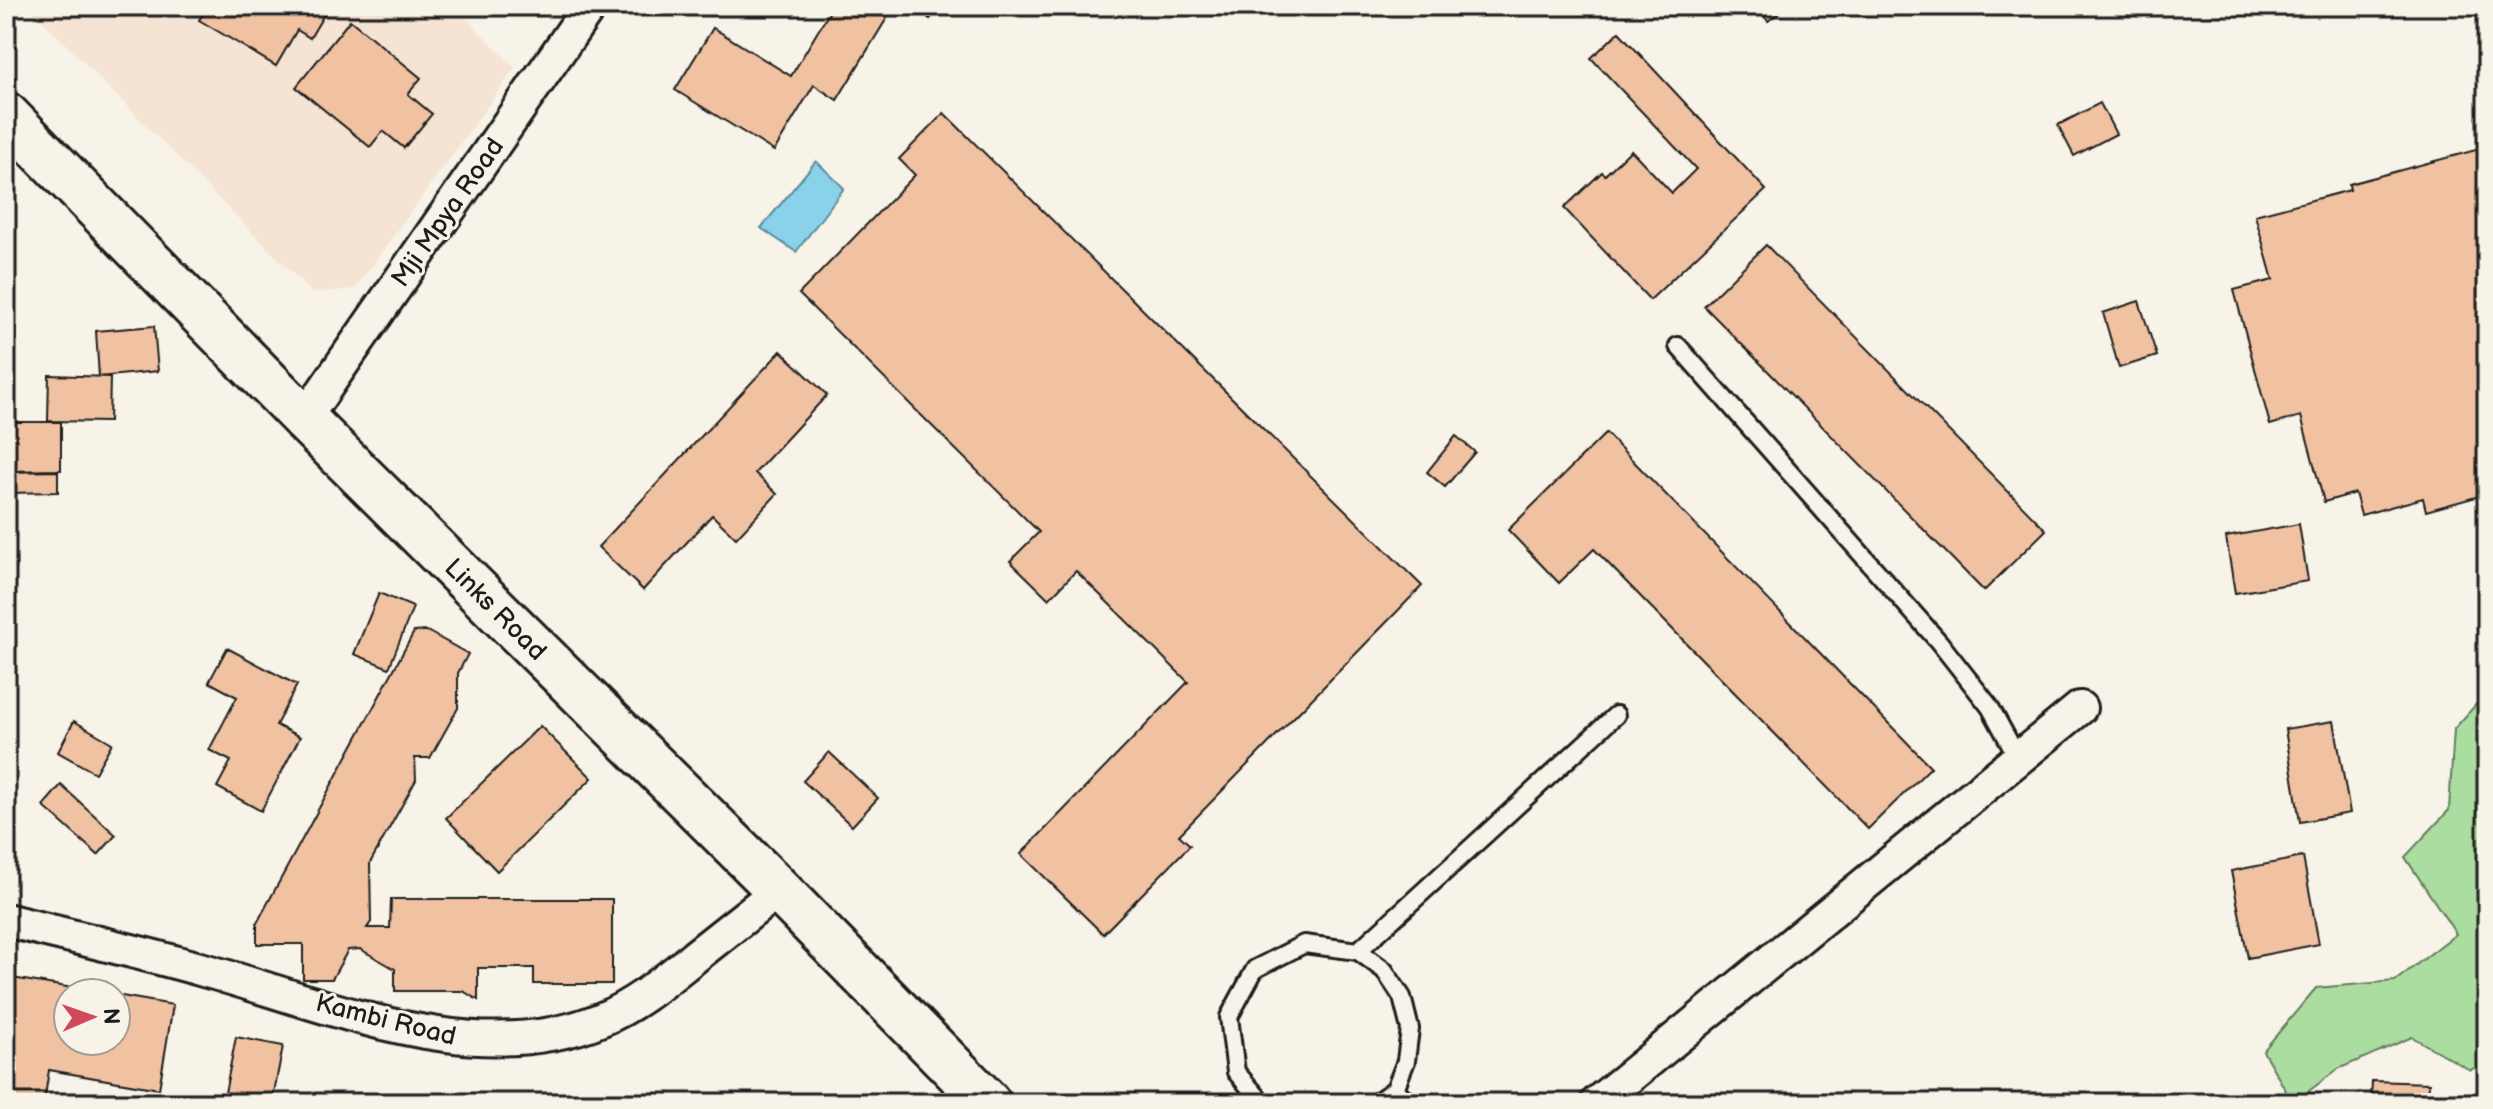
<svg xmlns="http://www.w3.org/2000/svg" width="2493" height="1109" font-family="'Balsamiq Sans',sans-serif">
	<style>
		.built { fill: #f5e4d3 }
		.green { fill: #aadd9f; stroke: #637c5e; stroke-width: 2 }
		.water { fill: #89d2ea; stroke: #5d8998; stroke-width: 2 }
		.building { fill: #f1c2a1; stroke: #1c1c1c; stroke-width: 2 }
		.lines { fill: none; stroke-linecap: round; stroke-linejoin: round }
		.service-casing { stroke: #1c1c1c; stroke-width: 22 }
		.minor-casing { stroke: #1c1c1c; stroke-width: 38 }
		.secondary-casing { stroke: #1c1c1c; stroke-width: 50 }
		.service { stroke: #f7f3e8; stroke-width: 16 }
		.minor { stroke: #f7f3e8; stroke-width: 32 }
		.secondary { stroke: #f7f3e8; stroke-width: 44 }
		.labels { text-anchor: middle; stroke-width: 6; stroke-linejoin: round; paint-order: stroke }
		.street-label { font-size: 26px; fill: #1c1c1c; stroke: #f7f3e8 }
	</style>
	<rect width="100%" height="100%" fill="#f7f3e8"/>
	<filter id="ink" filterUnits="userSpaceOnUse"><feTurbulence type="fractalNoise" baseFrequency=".0125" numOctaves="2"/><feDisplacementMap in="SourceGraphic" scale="16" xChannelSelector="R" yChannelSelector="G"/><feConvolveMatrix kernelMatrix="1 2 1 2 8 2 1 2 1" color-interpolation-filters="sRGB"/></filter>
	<g filter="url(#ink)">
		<!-- built -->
		<polygon class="built" points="28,6 454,6 515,68 355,289 312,293"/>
		<!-- green -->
		<polygon class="green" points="2487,692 2487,1063 2470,1070 2412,1037 2338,1069 2293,1103 2263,1051 2316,988 2395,981 2456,934 2405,857 2449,810 2454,729"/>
		<!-- water -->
		<polygon class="water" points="816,161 844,188 796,252 761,228"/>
		<!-- building -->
		<g class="building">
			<polygon points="208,6 329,6 310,38 297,30 276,66 199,20"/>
			<polygon points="833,6 868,6 887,18 837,100 814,85 774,151 675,90 713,28 791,76"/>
			<polygon points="914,6 940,6 930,19"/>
			<polygon points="1756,6 1788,6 1768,21"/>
			<polygon points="350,20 421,78 408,94 432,114 404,148 383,131 370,147 296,87"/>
			<polygon points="1619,32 1766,190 1650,300 1564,208 1602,172 1605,175 1631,150 1672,193 1696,169 1591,58"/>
			<polygon points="2100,103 2116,134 2074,156 2058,125"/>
			<polygon points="944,113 1422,586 1179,835 1190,845 1103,934 1021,854 1188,682 1076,571 1049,599 1010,561 1039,532 799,294 915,175 899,159"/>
			<polygon points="2487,147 2487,494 2426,511 2423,498 2361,515 2355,493 2324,502 2301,416 2270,425 2234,290 2273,280 2255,215 2350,190 2349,184"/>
			<polygon points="1766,245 2046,530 1984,591 1704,306"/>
			<polygon points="2139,301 2157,356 2119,368 2103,313"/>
			<polygon points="154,326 158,371 99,377 96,331"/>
			<polygon points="781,351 827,395 755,473 777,494 736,538 712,515 643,590 598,547"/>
			<polygon points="49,375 110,377 109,422 48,421"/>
			<polygon points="6,422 61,422 61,470 6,471"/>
			<polygon points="1606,433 1931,767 1868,829 1594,549 1559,583 1508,530"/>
			<polygon points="1456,436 1475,452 1445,487 1427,472"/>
			<polygon points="58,471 58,492 6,493 6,472"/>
			<polygon points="2299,524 2308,581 2235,593 2226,537"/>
			<polygon points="379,593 413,607 389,668 354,654"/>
			<polygon points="427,631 468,654 458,673 458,708 430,758 415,758 416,780 370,863 371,922 367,928 390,928 391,899 612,899 612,984 534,984 534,968 478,968 478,1000 463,991 395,991 395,969 360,949 348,950 332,979 303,979 303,944 257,944 257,923 414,632"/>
			<polygon points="227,648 297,685 276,725 300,737 261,811 217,787 231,761 209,750 237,697 209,682"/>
			<polygon points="74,721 112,743 95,773 58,752"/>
			<polygon points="2334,721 2350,813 2300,822 2285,729"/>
			<polygon points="540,726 592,778 497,871 446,818"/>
			<polygon points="829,752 878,798 852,826 803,781"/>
			<polygon points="61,785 116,835 98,855 43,806"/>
			<polygon points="2303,857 2319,944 2248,958 2231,871"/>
			<polygon points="6,977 103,993 68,993 68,1041 116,1041 116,995 173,1005 159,1089 49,1070 44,1103 6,1103"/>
			<polygon points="236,1037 283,1046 272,1103 223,1103"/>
			<polygon points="2372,1081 2429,1083 2428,1103 2371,1103"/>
		</g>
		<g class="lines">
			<defs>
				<g id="service">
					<polyline points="1678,346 1939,642 1990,707 2018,758"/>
					<polyline points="1358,951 1616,715"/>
					<polyline points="1395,1089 1409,1103"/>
					<polyline points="1263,1103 1236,1072 1229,1017 1255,969 1304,944 1358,951 1384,970 1402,997 1410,1029 1406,1061 1395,1089 1375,1103"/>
				</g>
				<g id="minor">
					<polyline points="304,419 590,6"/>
					<path d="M6,920C73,937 140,952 207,971C329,1005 476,1072 602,1019C636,1005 664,981 693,958C721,936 750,913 779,890"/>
					<polyline points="1597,1103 2080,708"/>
				</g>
				<polyline id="secondary" points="6,115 304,419 779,890 988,1103"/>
			</defs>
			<!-- service casing -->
			<use href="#service" class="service-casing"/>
			<!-- minor casing -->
			<use href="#minor" class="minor-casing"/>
			<!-- secondary casing -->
			<use href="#secondary" class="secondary-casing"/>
			<!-- service -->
			<use href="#service" class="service"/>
			<!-- minor -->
			<use href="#minor" class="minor"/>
			<!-- secondary -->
			<use href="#secondary" class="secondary"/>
		</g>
	</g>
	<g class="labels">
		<!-- street labels -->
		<g class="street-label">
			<text transform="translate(447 212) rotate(-55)" y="9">Mji Mpya Road</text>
			<text transform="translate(496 609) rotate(45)" y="9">Links Road</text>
			<text transform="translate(386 1019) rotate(14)" y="9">Kambi Road</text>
		</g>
	</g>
	<!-- margin -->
	<rect width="2493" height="1109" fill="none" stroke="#f7f3e8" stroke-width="32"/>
	<rect x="16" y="16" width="2461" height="1077" fill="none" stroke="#1c1c1c" stroke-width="3" filter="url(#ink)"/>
	<!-- north arrow -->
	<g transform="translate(92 1017) rotate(88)"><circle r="38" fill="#f7f3e8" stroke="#9f9d96" stroke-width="2"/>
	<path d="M0-6L14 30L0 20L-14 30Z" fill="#d1495b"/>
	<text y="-12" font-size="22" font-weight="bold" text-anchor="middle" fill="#1c1c1c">N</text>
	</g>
</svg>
